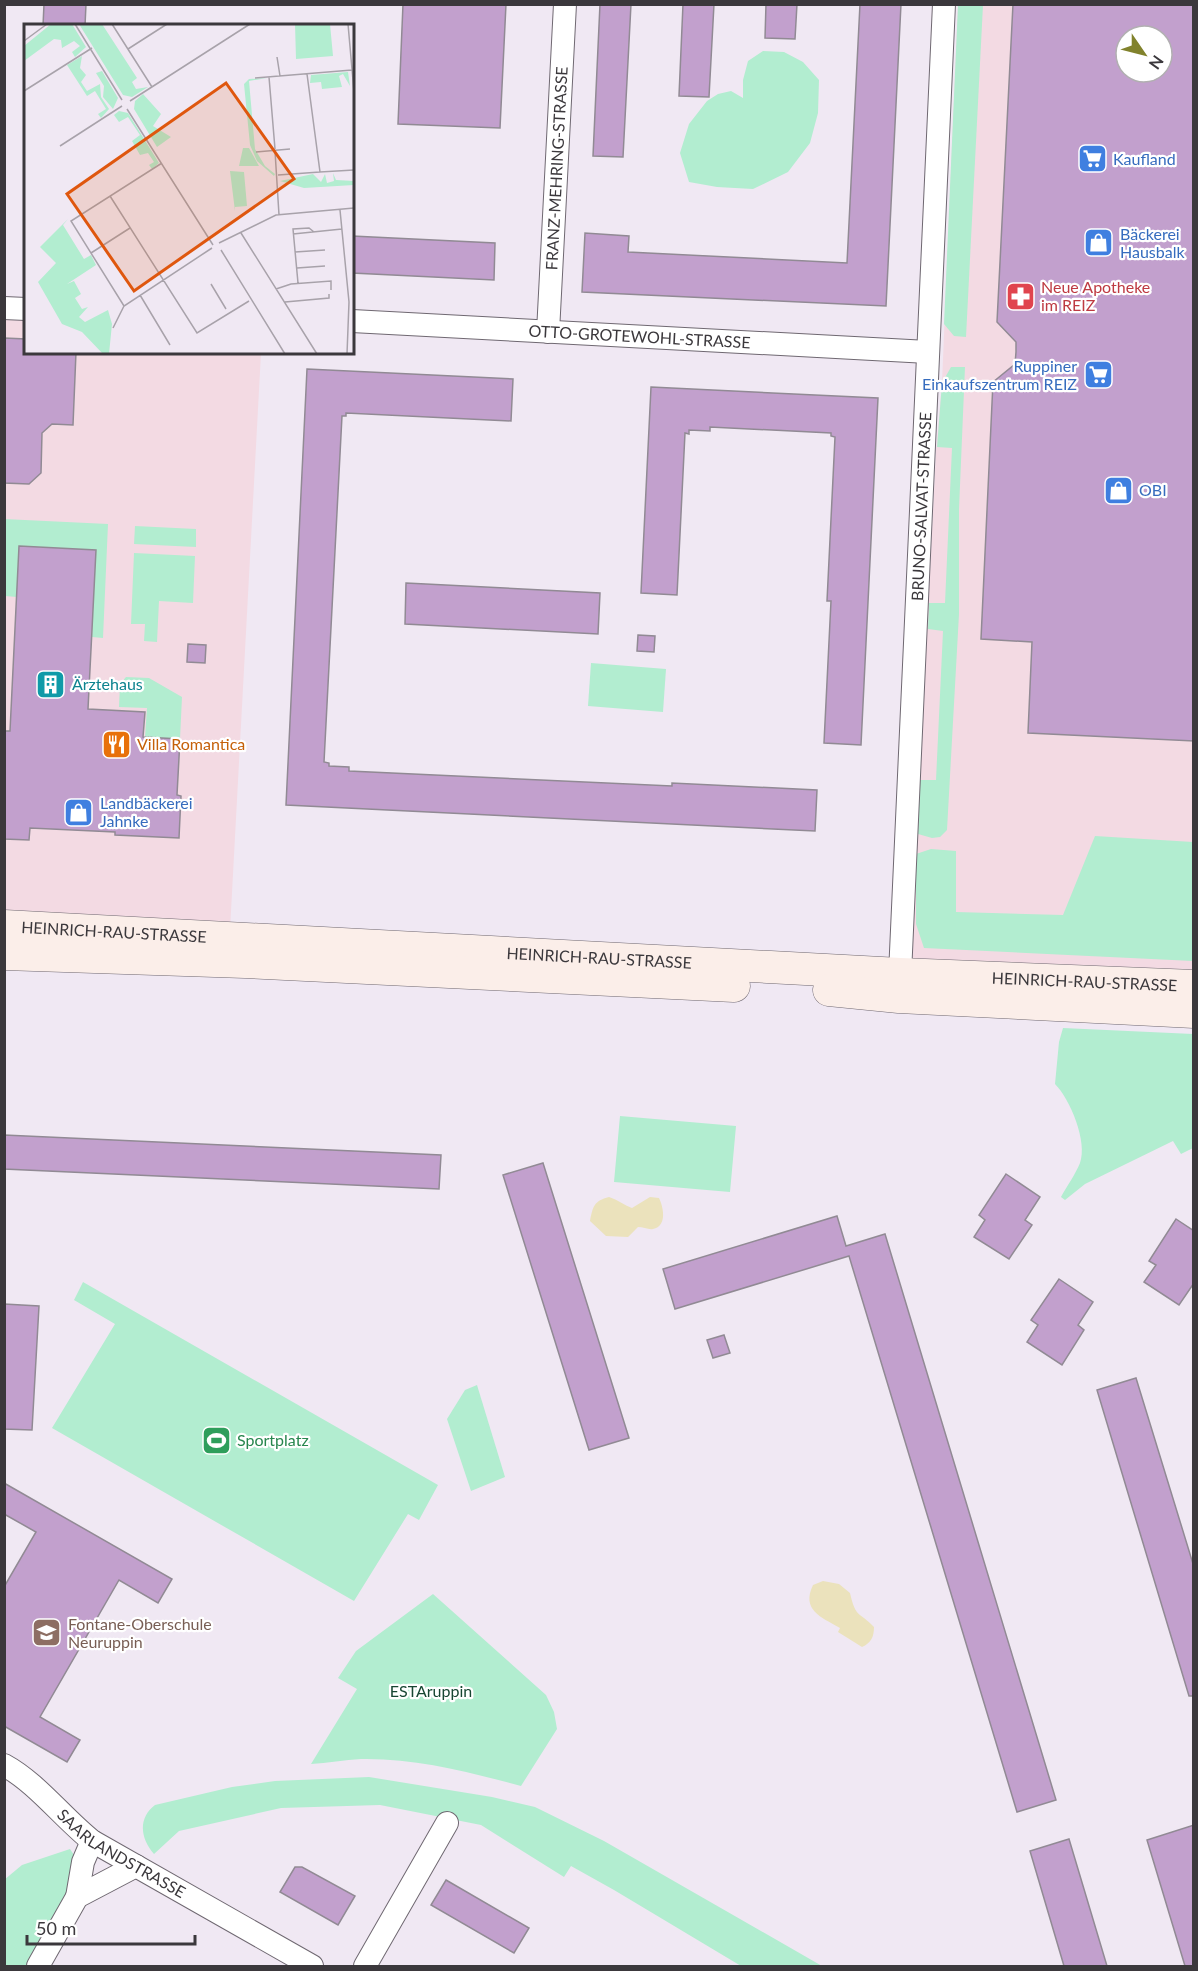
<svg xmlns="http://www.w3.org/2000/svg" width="1198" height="1971" font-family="Lato,sans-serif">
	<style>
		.commercial { fill: #f3dae3; fill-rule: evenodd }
		.green { fill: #b2edd0 }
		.sand { fill: #ebe2bc }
		.building { fill: #c2a0cd; stroke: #918a94; stroke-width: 1.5; fill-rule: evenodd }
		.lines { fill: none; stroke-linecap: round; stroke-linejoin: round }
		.minor-casing { stroke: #6f6871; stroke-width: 24 }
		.secondary-casing { stroke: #6f6871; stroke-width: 33 }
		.minor { stroke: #fff; stroke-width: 22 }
		.secondary { stroke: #fbeee9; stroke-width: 32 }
		.labels { text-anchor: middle; stroke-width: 4.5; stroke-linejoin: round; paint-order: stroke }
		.shop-label { font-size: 16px; fill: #366cbe; stroke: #fff; text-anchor: start }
		.street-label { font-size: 16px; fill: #3b383c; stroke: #fff }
		.health-label { font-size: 16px; fill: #be3a42; stroke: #fff; text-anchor: start }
		.culture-label { font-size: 16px; fill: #0d838f; stroke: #fff; text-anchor: start }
		.food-label { font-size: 16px; fill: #c56008; stroke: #fff; text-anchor: start }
		.leisure-label { font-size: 16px; fill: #27864d; stroke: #fff; text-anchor: start }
		.education-label { font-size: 16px; fill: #785e54; stroke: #fff; text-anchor: start }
		.park-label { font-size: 16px; fill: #174632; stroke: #fff }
		.inset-road { fill: none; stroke: #a8a2aa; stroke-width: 1.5 }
		.view { fill: #df570e; fill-opacity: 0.15; stroke: #df570e; stroke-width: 3 }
		.inset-edge { fill: none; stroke: #3b383c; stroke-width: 3 }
	</style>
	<rect width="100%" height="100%" fill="#f0e8f3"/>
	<!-- commercial -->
	<g class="commercial">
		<path d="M958,5H1193V983L910,973L936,452L942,383ZM1126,36H1162V72H1126Z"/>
		<polygon points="4,317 25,318 26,352 261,353 230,930 5,919"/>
	</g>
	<!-- green -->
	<g class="green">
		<polygon points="958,5 983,5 966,337 954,336 944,324"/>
		<polygon points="763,51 784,52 803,62 819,80 818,113 810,143 788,172 753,189 717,187 689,182 680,153 689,124 707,101 718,94 731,91 743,98 743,80 748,61"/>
		<polygon points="951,367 965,367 959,509 959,614 947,830 940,837 932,838 918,834 920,780 936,780 943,631 928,629 929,603 945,603 952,448 937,447 942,383"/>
		<polygon points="4,519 108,524 103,638 92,637 95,550 20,546 17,597 5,596"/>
		<polygon points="135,526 196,529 196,547 134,544"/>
		<polygon points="134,553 195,556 193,603 159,601 157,642 144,641 145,624 131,624"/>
		<polygon points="591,663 666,669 663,712 588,706"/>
		<polygon points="126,677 149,678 182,697 180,739 145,737 147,708 119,707 120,684"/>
		<polygon points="1095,836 1193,842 1193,961 924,948 916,924 916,854 931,849 956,851 956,912 1063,915"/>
		<path d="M1063,1028L1193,1034V1148L1181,1154L1173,1141L1085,1184L1065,1200L1061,1197C1067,1186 1075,1175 1080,1163C1088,1142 1070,1099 1055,1084L1059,1042Z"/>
		<polygon points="620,1116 736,1126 730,1192 614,1182"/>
		<polygon points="83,1282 438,1485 419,1520 408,1514 354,1601 52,1428 115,1324 74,1300"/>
		<polygon points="477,1385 505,1477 471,1491 447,1419 465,1390"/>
		<path d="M433,1594L546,1695L554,1712L557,1729L521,1786C469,1772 416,1758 361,1759C345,1760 327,1763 311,1764L357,1689L338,1678L356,1651Z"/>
		<path d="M369,1777L492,1797L535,1807L604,1841L822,1966H741L614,1890L571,1866L564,1877L481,1825L380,1805L281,1808L179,1831L154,1854C140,1838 138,1818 155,1805L232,1787L275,1781Z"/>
		<polygon points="70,1849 74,1855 73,1898 33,1966 5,1966 4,1880 22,1865"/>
	</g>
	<!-- sand -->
	<g class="sand">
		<path d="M609,1197C618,1200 624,1205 632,1208L650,1197L659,1198C663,1206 668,1226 653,1229C649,1230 643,1227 638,1227L628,1237L606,1236L590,1221C593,1206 594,1201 609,1197Z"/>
		<path d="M823,1581L839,1584L850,1593C856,1619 859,1611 874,1627C874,1637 871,1643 862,1647L838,1632L840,1628C821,1617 801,1610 813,1585Z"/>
	</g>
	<!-- building -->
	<g class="building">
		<polygon points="44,4 86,4 85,26 43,26"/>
		<polygon points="403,4 506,4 500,128 398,124"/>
		<polygon points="600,4 631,4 623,157 593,156"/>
		<polygon points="683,4 714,4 709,97 679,96"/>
		<polygon points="766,4 797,4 795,39 765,38"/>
		<polygon points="860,4 901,4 886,306 582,292 585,233 629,236 628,252 847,263"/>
		<path d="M1013,4H1194V741L1028,733L1032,642L981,639L993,382L1015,364L1016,352V342L997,322ZM1126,36H1162V72H1126Z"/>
		<polygon points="352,236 495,243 494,280 352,273"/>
		<polygon points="4,338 26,339 26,352 76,352 73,425 52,424 42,433 41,473 29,484 4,483"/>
		<polygon points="307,369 513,379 511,421 346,413 346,416 342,416 324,762 329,763 329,766 349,767 349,771 672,786 672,783 817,790 815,831 286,805"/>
		<polygon points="651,387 878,398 861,745 824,743 831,601 827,601 835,437 831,436 831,433 710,427 710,431 689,430 689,434 685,433 677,595 641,593"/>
		<polygon points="19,546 96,550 88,709 145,712 143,737 180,739 177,795 181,796 179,838 115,835 115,832 30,828 29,840 4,839 4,731 10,731"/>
		<polygon points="406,583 600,593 598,634 405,624"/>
		<polygon points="638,635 655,636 654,652 637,651"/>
		<polygon points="188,644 206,645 205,663 187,662"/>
		<polygon points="4,1135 441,1155 439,1189 4,1169"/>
		<polygon points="543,1163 629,1438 589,1450 503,1175"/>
		<polygon points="1006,1174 1040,1197 1025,1220 1032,1225 1009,1259 974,1237 985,1220 979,1215"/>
		<polygon points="837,1216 846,1246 885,1234 1056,1800 1017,1812 849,1256 675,1309 663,1269"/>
		<polygon points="1176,1219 1194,1231 1194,1283 1179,1305 1144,1282 1156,1265 1149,1261"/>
		<polygon points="1059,1279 1093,1302 1078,1325 1084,1330 1062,1365 1027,1342 1038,1325 1031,1320"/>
		<polygon points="4,1304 39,1306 32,1430 4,1429"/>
		<polygon points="724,1335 730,1353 713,1358 707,1340"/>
		<polygon points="1136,1378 1194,1567 1194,1696 1189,1696 1097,1390"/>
		<polygon points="4,1483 172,1579 158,1603 119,1580 40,1717 80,1740 67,1762 4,1726 4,1587 36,1532 4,1514"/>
		<polygon points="1194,1825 1194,1966 1185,1966 1147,1840"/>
		<polygon points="1069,1839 1107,1966 1064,1966 1030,1851"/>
		<polygon points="295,1867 302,1867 355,1896 338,1925 280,1892"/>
		<polygon points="446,1880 529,1928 514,1953 431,1905"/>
	</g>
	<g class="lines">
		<defs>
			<g id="minor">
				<polyline points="4,308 26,309"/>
				<path id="s1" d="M352,321L928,352"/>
				<path id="s2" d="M548,332L565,4"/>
				<path id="s3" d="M900,974L944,4"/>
				<path id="s4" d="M4,1765C37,1783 62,1817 92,1841L312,1966"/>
				<polyline points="77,1897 83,1862 92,1841"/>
				<polyline points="38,1966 77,1897 136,1866"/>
				<polyline points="365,1966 447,1823"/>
			</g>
			<g id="secondary">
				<path id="s5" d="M4,926L900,974L1194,986"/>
				<polyline points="4,954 245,962 734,986"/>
				<polyline points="829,990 899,997 1194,1012"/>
			</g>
		</defs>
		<!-- minor casing -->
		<use href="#minor" class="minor-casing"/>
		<!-- secondary casing -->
		<use href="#secondary" class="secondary-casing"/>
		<!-- minor -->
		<use href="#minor" class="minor"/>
		<!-- secondary -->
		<use href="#secondary" class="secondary"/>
	</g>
	<!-- icons -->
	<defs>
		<symbol id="supermarket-square" viewBox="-11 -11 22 22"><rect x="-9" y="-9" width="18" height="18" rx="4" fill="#3f7fe0" stroke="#fff"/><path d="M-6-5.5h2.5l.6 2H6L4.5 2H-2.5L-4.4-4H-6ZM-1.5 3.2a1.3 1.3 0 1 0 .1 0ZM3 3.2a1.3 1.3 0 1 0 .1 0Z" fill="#fff"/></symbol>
		<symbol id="shop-square" viewBox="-11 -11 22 22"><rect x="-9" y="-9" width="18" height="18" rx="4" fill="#3f7fe0" stroke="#fff"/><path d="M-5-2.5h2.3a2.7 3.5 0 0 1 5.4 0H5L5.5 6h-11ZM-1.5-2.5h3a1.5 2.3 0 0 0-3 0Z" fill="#fff"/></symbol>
		<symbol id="pharmacy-square" viewBox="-11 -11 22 22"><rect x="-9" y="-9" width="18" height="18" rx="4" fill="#e0444e" stroke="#fff"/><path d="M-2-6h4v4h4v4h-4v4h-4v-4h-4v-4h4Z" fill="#fff"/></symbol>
		<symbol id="building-square" viewBox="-11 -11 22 22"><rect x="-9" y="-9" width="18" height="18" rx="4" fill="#0f9aa8" stroke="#fff"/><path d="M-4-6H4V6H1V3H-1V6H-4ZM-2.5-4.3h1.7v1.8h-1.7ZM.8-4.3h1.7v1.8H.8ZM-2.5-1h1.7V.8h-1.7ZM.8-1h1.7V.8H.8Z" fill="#fff"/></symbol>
		<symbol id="restaurant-square" viewBox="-11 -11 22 22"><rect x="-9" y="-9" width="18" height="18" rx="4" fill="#e8710a" stroke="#fff"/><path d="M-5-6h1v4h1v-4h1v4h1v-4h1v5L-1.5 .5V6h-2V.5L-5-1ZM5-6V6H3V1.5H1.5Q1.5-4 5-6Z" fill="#fff"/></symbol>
		<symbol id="stadium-square" viewBox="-11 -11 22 22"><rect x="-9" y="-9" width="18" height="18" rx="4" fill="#2e9e5b" stroke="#fff"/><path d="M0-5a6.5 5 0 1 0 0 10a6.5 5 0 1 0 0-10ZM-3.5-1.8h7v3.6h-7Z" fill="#fff"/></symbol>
		<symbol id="school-square" viewBox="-11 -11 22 22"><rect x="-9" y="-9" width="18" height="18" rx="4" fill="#8d6e63" stroke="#fff"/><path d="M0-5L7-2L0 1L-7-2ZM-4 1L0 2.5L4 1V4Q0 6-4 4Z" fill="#fff"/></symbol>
	</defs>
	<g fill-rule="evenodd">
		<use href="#supermarket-square" x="1076" y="142" width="33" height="33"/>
		<use href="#shop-square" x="1082" y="226" width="33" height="33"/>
		<use href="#pharmacy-square" x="1004" y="280" width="33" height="33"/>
		<use href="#supermarket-square" x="1082" y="358" width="33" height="33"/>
		<use href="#shop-square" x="1102" y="474" width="33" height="33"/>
		<use href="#building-square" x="34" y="668" width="33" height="33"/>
		<use href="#restaurant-square" x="100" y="728" width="33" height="33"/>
		<use href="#shop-square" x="62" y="796" width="33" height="33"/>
		<use href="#stadium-square" x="200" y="1424" width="33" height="33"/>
		<use href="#school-square" x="30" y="1616" width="33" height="33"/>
	</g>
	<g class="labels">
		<!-- shop labels -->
		<g class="shop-label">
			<text x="1113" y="165">Kaufland</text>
			<text x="1120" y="240">Bäckerei<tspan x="1120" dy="18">Hausbalk</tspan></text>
			<text x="1077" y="372" text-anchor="end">Ruppiner<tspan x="1077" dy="18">Einkaufszentrum REIZ</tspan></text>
			<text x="1139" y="496">OBI</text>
			<text x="100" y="809">Landbäckerei<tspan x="100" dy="18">Jahnke</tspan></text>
		</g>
		<!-- street labels -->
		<g class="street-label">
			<text dy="6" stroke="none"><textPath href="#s2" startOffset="164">FRANZ-MEHRING-STRASSE</textPath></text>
			<text dy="6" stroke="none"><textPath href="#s1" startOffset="288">OTTO-GROTEWOHL-STRASSE</textPath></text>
			<text dy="6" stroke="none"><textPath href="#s3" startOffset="468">BRUNO-SALVAT-STRASSE</textPath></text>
			<text dy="6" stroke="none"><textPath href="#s5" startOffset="110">HEINRICH-RAU-STRASSE</textPath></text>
			<text dy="6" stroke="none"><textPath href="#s5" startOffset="596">HEINRICH-RAU-STRASSE</textPath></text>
			<text dy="6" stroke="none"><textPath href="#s5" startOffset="1082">HEINRICH-RAU-STRASSE</textPath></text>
			<text dy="6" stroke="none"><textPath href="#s4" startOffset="148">SAARLANDSTRASSE</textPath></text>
		</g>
		<!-- health labels -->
		<g class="health-label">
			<text x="1041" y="293">Neue Apotheke<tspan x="1041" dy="18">im REIZ</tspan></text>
		</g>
		<!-- culture labels -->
		<g class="culture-label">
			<text x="72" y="690">Ärztehaus</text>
		</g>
		<!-- food labels -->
		<g class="food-label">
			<text x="137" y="750">Villa Romantica</text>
		</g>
		<!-- leisure labels -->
		<g class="leisure-label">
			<text x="237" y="1446">Sportplatz</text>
		</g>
		<!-- education labels -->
		<g class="education-label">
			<text x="68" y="1630">Fontane-Oberschule<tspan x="68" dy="18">Neuruppin</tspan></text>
		</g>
		<!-- park labels -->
		<g class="park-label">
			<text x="431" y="1697">ESTAruppin</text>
		</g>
	</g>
	<!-- overview -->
	<g transform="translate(24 24)">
		<rect width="330" height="330" fill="#f0e8f3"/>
		<path d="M27,0H48L62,23L51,33L48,28L56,22L50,17L38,24L37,16L30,15L0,37V22ZM55,0H78L113,54L108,58L112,65L124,63L108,73L99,71ZM271,0H306L309,32L272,35ZM58,32L56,44L62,51L57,58L63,67L76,60L77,73L85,85L77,94L74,90L82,85L71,67L63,72L43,41ZM78,47L94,74L89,85L79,73L80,62L72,49ZM324,48L326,62L319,50L315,52L318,63L298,65L297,58L286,59L287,51ZM243,54L225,57L231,125L241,142L251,150L250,152L233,137L226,121L220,60L225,55ZM119,70L137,90L129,102L147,113L133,123L110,85L111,77ZM95,87L104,89L135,139L128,145L125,141L130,138L124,129L116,131L108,117L116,111L104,93L95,98L90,91ZM219,124H225L235,142H215ZM206,147L220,148L223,182L211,183V187ZM309,149L312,156L330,157V161L280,164L256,157L289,150L297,158L301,150L303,159L310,157ZM44,195L39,201L60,235L67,231L72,241L43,260L50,257L57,270L51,274L58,285L64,283L55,293L61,298L84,286L88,300L85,330H79L58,308L38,300L14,258L32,239L16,223Z" fill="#b2edd0"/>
		<path class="inset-road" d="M51,0L98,76M88,0L128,63M324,0L330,68M0,17L23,0M104,25L143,0M253,33L256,52M283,50L296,148L330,146M245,53L251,125M231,54L328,46M0,67L68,24M106,77L226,0M103,85L189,221M36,122L98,82M251,127L255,191M232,128L266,125M254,151L296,148M86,172L173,309L225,277M316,186L325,278L323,330M217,209L293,330M269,210L318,205M195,219L252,191L330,184M197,226L261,330M271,228L301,226M67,229L106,204M273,244L301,242M274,259L269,205L285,204L290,208M187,260L202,285M252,265L267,260L307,257V266M116,271L146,321M261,278L305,274V270M100,282L47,197L138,139M89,304L100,282L188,224"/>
		<path class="view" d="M202,59L270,155L110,267L43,170Z"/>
		<rect width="330" height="330" class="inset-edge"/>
	</g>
	<!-- border -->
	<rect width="1198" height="1971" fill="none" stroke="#3b383c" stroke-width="12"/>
	<!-- north arrow -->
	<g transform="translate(1144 54) rotate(125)"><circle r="28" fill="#ffffff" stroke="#b1afb1" stroke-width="1.5"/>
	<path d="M0-4.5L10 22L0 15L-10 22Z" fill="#81822c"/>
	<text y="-9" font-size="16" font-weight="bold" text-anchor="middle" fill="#3b383c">N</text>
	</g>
	<!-- scale -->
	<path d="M27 1935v9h168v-9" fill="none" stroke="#3b383c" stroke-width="3"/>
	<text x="36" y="1935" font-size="18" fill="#3b383c" stroke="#ffffff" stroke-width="4.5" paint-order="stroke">50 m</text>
</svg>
